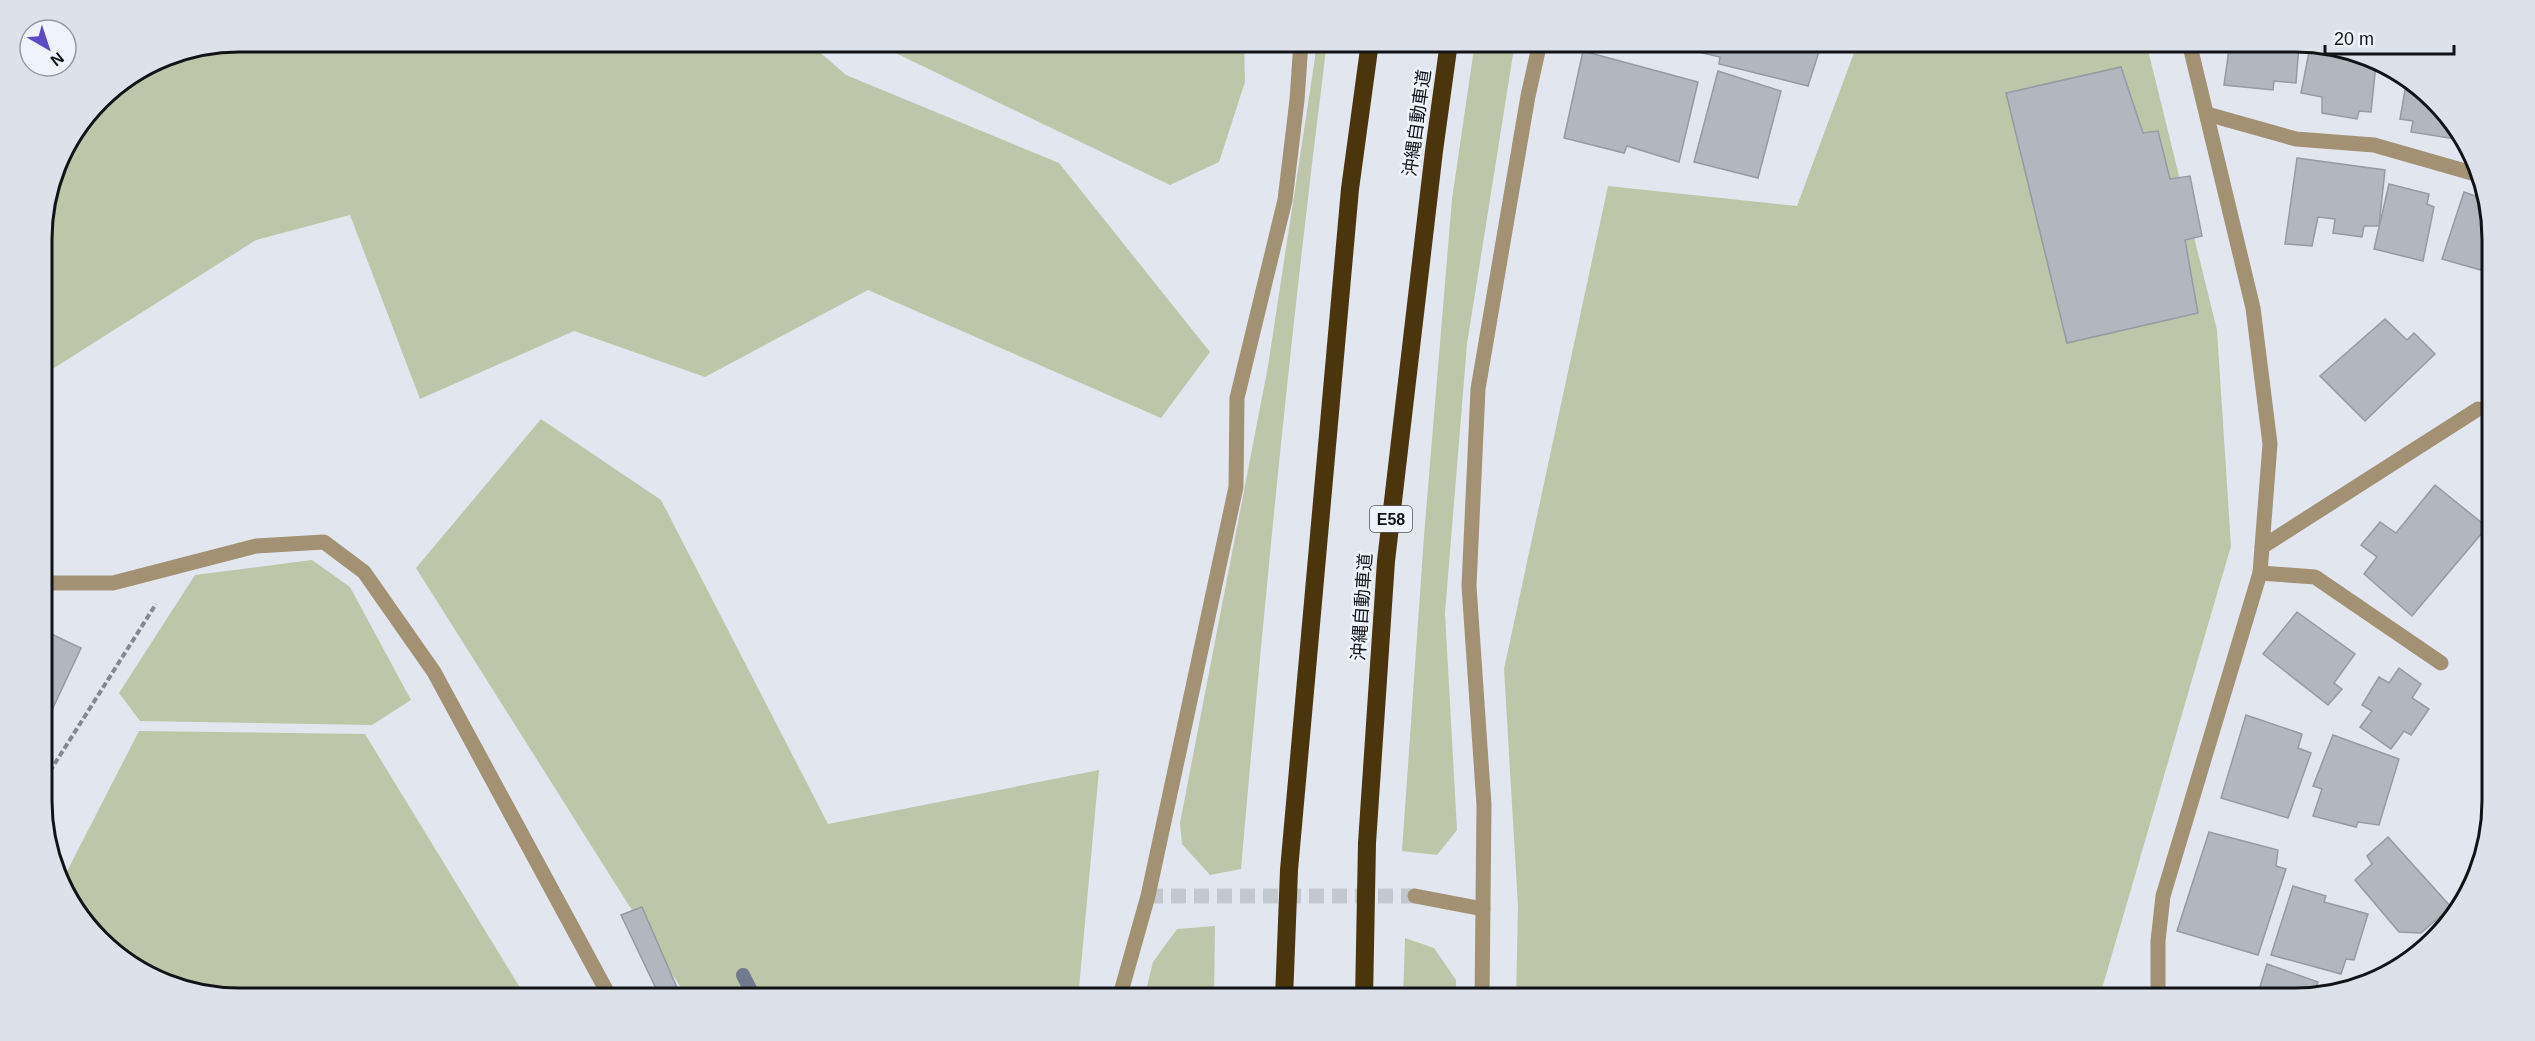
<svg xmlns="http://www.w3.org/2000/svg" width="2535" height="1041" font-family="Helvetica,'Noto Sans JP',sans-serif">
	<style>
		.green { fill: #bdc6a9 }
		.lines { fill: none; stroke-linecap: round; stroke-linejoin: round }
		.stream { stroke: #707b8e; stroke-width: 14 }
		.building { fill: #b2b6be; stroke: #969aa2; stroke-width: 1.5 }
		.minor-tunnel { stroke: #c3c7ce; stroke-width: 15; stroke-dasharray: 15 8; stroke-linecap: butt }
		.path { stroke: #85888e; stroke-width: 4; stroke-dasharray: 6 3; stroke-linecap: butt }
		.minor { stroke: #a39174; stroke-width: 15 }
		.highway { stroke: #4a350d; stroke-width: 18 }
		.labels { text-anchor: middle; stroke-width: 5; stroke-linejoin: round; paint-order: stroke }
		.shield { fill: #eff4fc; stroke: #54565b; stroke-width: 1.5 }
		.shield-label { font-size: 16px; font-weight: bold; fill: #111316 }
		.street-label { font-size: 18px; fill: #111316; stroke: #eff4fc }
		.rim { fill: none; stroke: #111316; stroke-width: 3 }
	</style>
	<rect width="100%" height="100%" fill="#e2e7ef"/>
	<!-- green -->
	<g class="green">
		<polygon points="240,42 808,42 846,75 1059,163 1210,352 1161,418 868,290 705,377 574,331 420,399 350,215 256,240 43,375 42,226 63,152 109,91 164,57"/>
		<polygon points="880,42 1244,42 1245,82 1219,162 1170,185 885,48"/>
		<path d="M1315,42H1327C1292,317 1265,593 1241,869L1210,875L1182,844L1180,823L1268,366L1315,58Z"/>
		<polygon points="1475,42 1515,42 1467,344 1445,613 1457,830 1437,855 1402,851 1424,536 1452,199"/>
		<polygon points="1858,42 2146,42 2217,330 2231,546 2099,999 1516,999 1518,906 1504,669 1608,186 1797,206"/>
		<polygon points="541,419 661,500 828,824 1099,770 1078,999 688,999 416,568"/>
		<polygon points="312,560 350,587 411,700 372,725 140,721 119,693 195,575"/>
		<polygon points="139,731 365,734 527,999 240,999 176,988 91,931 64,877"/>
		<polygon points="1215,926 1214,999 1144,999 1153,962 1177,929"/>
		<polygon points="1405,938 1434,948 1456,980 1456,999 1403,999"/>
	</g>
	<g class="lines">
		<!-- stream -->
		<polyline class="stream" points="743,975 755,999"/>
	</g>
	<!-- building -->
	<g class="building">
		<polygon points="1655,42 1822,42 1808,86 1719,64 1720,57"/>
		<polygon points="2230,42 2275,42 2299,45 2296,83 2274,81 2273,90 2224,85"/>
		<polygon points="1583,51 1698,82 1679,162 1627,146 1624,153 1564,138"/>
		<polygon points="2309,52 2367,58 2376,64 2371,112 2359,111 2357,119 2322,113 2322,97 2301,93"/>
		<polygon points="2121,67 2143,133 2158,131 2170,179 2190,176 2202,236 2185,240 2198,313 2067,343 2006,93"/>
		<polygon points="1718,71 1781,91 1758,178 1694,162"/>
		<polygon points="2406,84 2444,110 2457,129 2455,139 2411,132 2413,121 2400,119"/>
		<polygon points="2297,158 2385,170 2379,226 2364,226 2362,237 2333,233 2335,219 2318,217 2312,246 2285,244"/>
		<polygon points="2389,184 2429,194 2427,204 2434,207 2423,261 2374,249"/>
		<polygon points="2464,192 2487,200 2491,214 2491,273 2442,259"/>
		<polygon points="2385,319 2407,340 2414,333 2435,354 2365,421 2320,376"/>
		<polygon points="2435,485 2487,527 2412,616 2364,574 2377,557 2361,545 2380,522 2396,533"/>
		<polygon points="2492,590 2492,611 2482,604"/>
		<polygon points="2297,612 2355,654 2334,683 2342,689 2328,705 2263,654"/>
		<polygon points="45,631 81,648 45,725"/>
		<polygon points="2399,668 2421,684 2412,698 2429,709 2411,735 2404,731 2391,749 2360,727 2372,711 2362,705 2379,677 2389,683"/>
		<polygon points="2246,715 2302,734 2298,748 2311,753 2288,818 2221,798"/>
		<polygon points="2333,735 2399,759 2379,825 2358,822 2356,827 2313,816 2322,789 2313,786"/>
		<polygon points="2209,832 2278,850 2276,866 2286,869 2258,955 2177,931"/>
		<polygon points="2388,837 2451,907 2421,933 2399,932 2355,880 2372,864 2367,856"/>
		<polygon points="2293,886 2326,896 2324,902 2368,914 2354,960 2346,959 2341,974 2271,955"/>
		<polygon points="642,907 682,999 661,999 621,915"/>
		<polygon points="2267,964 2318,982 2313,998 2256,999"/>
	</g>
	<g class="lines">
		<!-- minor-tunnel -->
		<polyline class="minor-tunnel" points="1148,896 1415,896"/>
		<!-- path -->
		<polyline class="path" points="45,779 156,604"/>
		<!-- minor -->
		<g class="minor">
			<polyline points="2207,114 2296,139 2374,145 2479,175"/>
			<polyline points="2262,547 2478,409"/>
			<polyline points="2260,573 2315,577 2441,663"/>
			<polyline points="44,583 113,583 256,546 324,542 364,572 434,672 611,999"/>
			<polyline points="1415,896 1483,909"/>
			<polyline points="1119,999 1148,896 1236,487 1237,398 1285,200 1297,100 1301,42"/>
			<polyline points="1482,999 1484,805 1469,586 1478,389 1528,96 1540,42"/>
			<polyline points="2158,999 2158,941 2163,896 2260,573 2270,444 2253,308 2189,42"/>
		</g>
		<!-- highway -->
		<g class="highway">
			<polyline points="1284,999 1289,870 1350,189 1370,42"/>
			<polyline points="1364,999 1367,843 1386,561 1434,151 1449,42"/>
		</g>
	</g>
	<g class="labels">
		<!-- shield labels -->
		<rect class="shield" x="1370" y="506" width="42" height="26" rx="4.5"/>
		<g class="shield-label">
			<text x="1391" y="525">E58</text>
		</g>
		<!-- street labels -->
		<g class="street-label">
			<text transform="translate(1417 123) rotate(-82)" y="6">沖縄自動車道</text>
			<text transform="translate(1362 607) rotate(-86)" y="6">沖縄自動車道</text>
		</g>
	</g>
	<!-- crop -->
	<path d="M0 0H2535V1041H0ZM239 52H2295A187 187 0 0 1 2482 239V801A187 187 0 0 1 2295 988H239A187 187 0 0 1 52 801V239A187 187 0 0 1 239 52Z" fill="#dde2ea" fill-rule="evenodd"/>
	<path class="rim" d="M239 52H2295A187 187 0 0 1 2482 239V801A187 187 0 0 1 2295 988H239A187 187 0 0 1 52 801V239A187 187 0 0 1 239 52Z"/>
	<!-- north arrow -->
	<g transform="translate(48 48) rotate(141)"><circle r="28" fill="#eff4fc" stroke="#969aa0" stroke-width="1.5"/>
	<path d="M0-4.5L10 22L0 15L-10 22Z" fill="#5e4bc3"/>
	<text y="-9" font-size="16" font-weight="bold" text-anchor="middle" fill="#111316">N</text>
	</g>
	<!-- scale -->
	<path d="M2325 45v9h129v-9" fill="none" stroke="#111316" stroke-width="3"/>
	<text x="2334" y="45" font-size="18" fill="#111316" stroke="#eff4fc" stroke-width="4.5" paint-order="stroke">20 m</text>
</svg>
